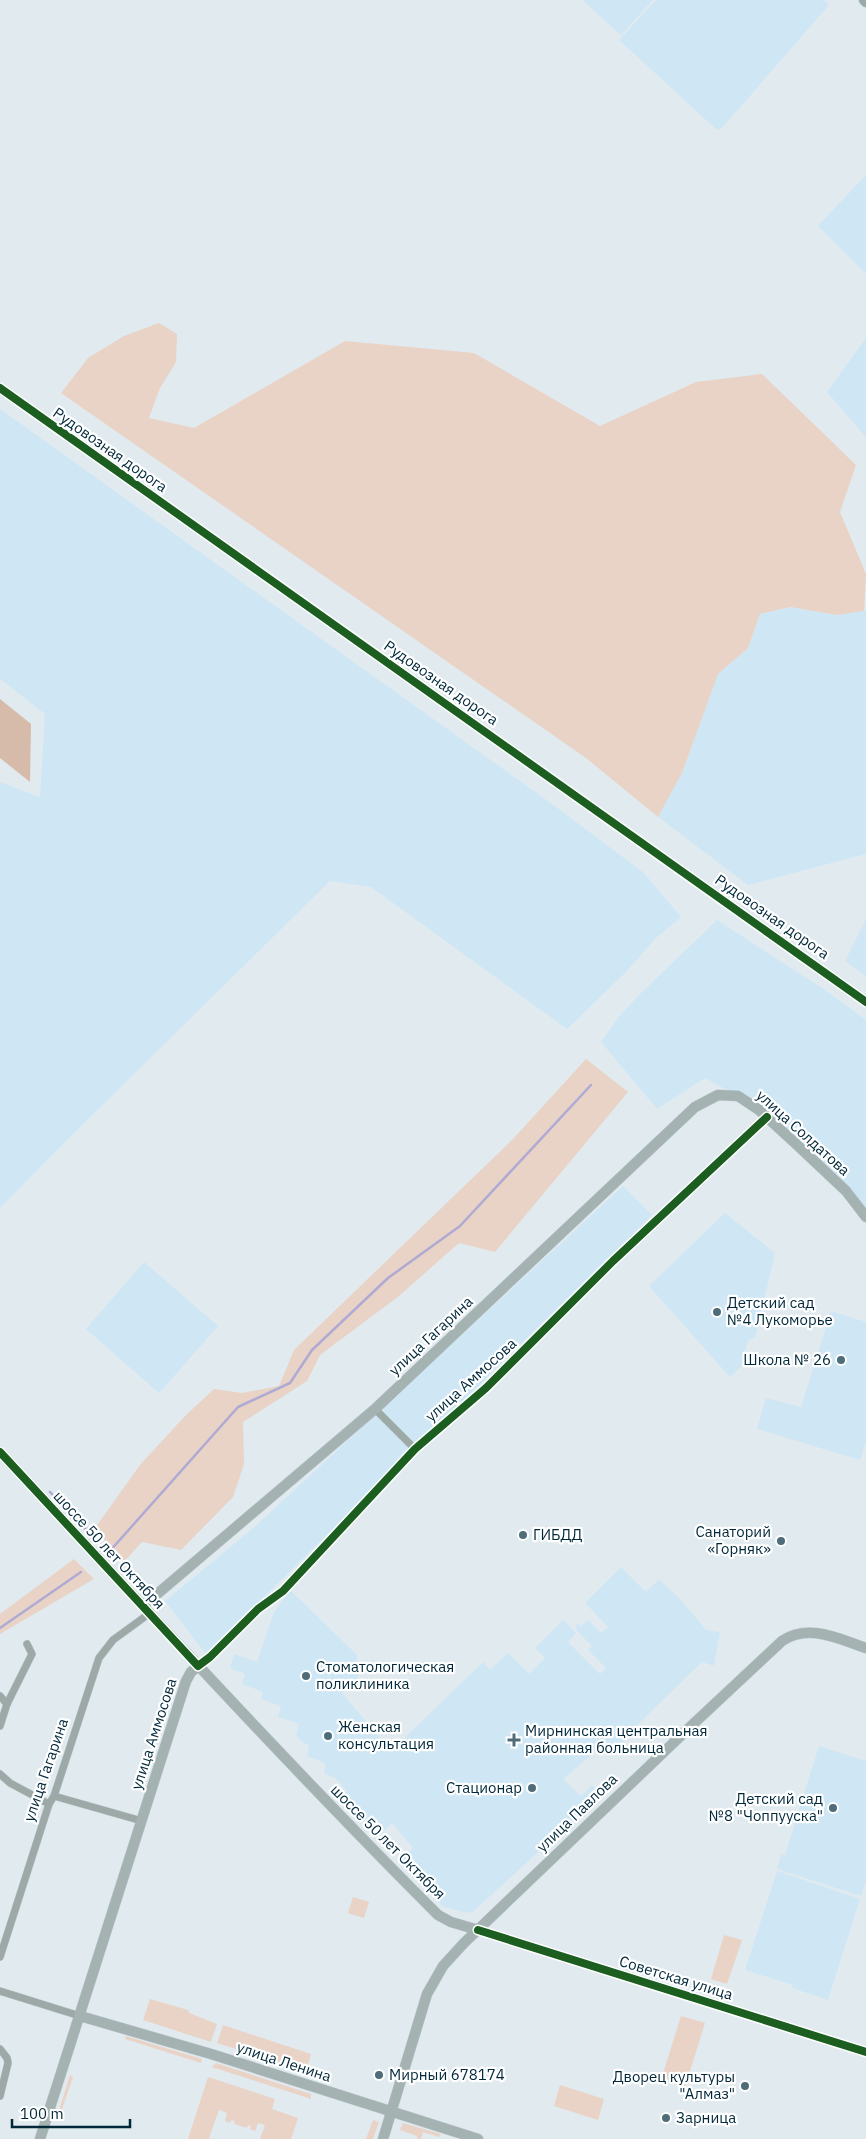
<svg xmlns="http://www.w3.org/2000/svg" width="866" height="2139" font-family="'IBM Plex Sans',sans-serif">
	<style>
		.built { fill: #cfe7f5 }
		.green { fill: #e9d3c6 }
		.forest { fill: #d6bbaa }
		.lines { fill: none; stroke-linecap: round; stroke-linejoin: round }
		.stream { stroke: #afaad4; stroke-width: 2.5 }
		.street-casing { stroke: #b9c6ce; stroke-width: 8 }
		.secondary-casing { stroke: #b9c6ce; stroke-width: 11 }
		.primary-casing { stroke: #b9c6ce; stroke-width: 11 }
		.street { stroke: #9ca9a7; stroke-width: 7 }
		.secondary { stroke: #a4b3b1; stroke-width: 10 }
		.primary { stroke: #99aaa8; stroke-width: 10 }
		.cycleway-casing { stroke: #fff; stroke-width: 11 }
		.cycleway { stroke: #1b5e20; stroke-width: 8 }
		.poi-dot { fill: #4f6c79; stroke: #fff; stroke-width: 2 }
		.labels { text-anchor: middle; stroke-width: 4.5; stroke-linejoin: round; paint-order: stroke }
		.street-label { font-size: 15px; fill: #00283a; stroke: #fff }
		.poi-label { font-size: 15px; fill: #00283a; stroke: #fff; text-anchor: start }
	</style>
	<rect width="100%" height="100%" fill="#e1eaef"/>
	<!-- built -->
	<g class="built">
		<polygon points="582,0 653,0 621,35"/>
		<polygon points="656,0 824,0 829,5 722,128 717,130 619,40"/>
		<polygon points="866,175 866,274 818,226"/>
		<polygon points="866,338 866,437 827,392"/>
		<polygon points="0,409 552,804 644,873 681,917 656,938 625,973 567,1029 371,887 330,881 66,1141 0,1208 0,782 40,797 45,714 0,679"/>
		<polygon points="790,607 837,615 866,610 866,854 748,885 658,817 682,773 718,673 748,648 760,614"/>
		<polygon points="866,919 866,976 845,961"/>
		<polygon points="717,920 825,990 866,1020 866,1211 803,1142 746,1096 723,1088 705,1078 657,1109 601,1042 618,1018 638,996"/>
		<polygon points="623,1186 652,1215 206,1654 165,1601 250,1531"/>
		<polygon points="725,1213 775,1253 755,1338 748,1340 741,1367 730,1377 649,1286"/>
		<polygon points="144,1262 218,1326 159,1393 86,1329"/>
		<polygon points="831,1311 866,1322 866,1442 860,1460 757,1429 766,1398 801,1407"/>
		<polygon points="621,1567 646,1592 659,1579 681,1600 706,1630 720,1632 714,1666 702,1662 627,1735 621,1752 595,1752 563,1779 581,1796 592,1785 601,1794 474,1911 466,1913 442,1906 399,1863 413,1848 392,1823 377,1837 341,1797 347,1791 335,1778 324,1773 325,1763 307,1756 309,1744 305,1744 296,1736 299,1724 278,1717 281,1706 261,1699 263,1692 242,1684 245,1674 230,1668 234,1654 257,1662 274,1612 290,1590 357,1655 358,1681 342,1693 391,1751 483,1662 490,1670 508,1653 529,1674 545,1658 535,1648 563,1620 576,1633 568,1642 600,1674 606,1668 588,1650 592,1646 576,1630 577,1628 575,1626 578,1623 581,1626 588,1620 601,1633 608,1627 585,1603"/>
		<polygon points="819,1746 866,1761 866,1881 861,1896 777,1869 781,1854 785,1855"/>
		<polygon points="777,1871 860,1899 828,2000 792,1988 793,1985 745,1970"/>
	</g>
	<!-- green -->
	<g class="green">
		<polygon points="159,323 177,334 176,362 160,388 149,418 194,428 345,341 474,353 600,426 696,382 762,374 856,465 840,512 866,574 864,611 837,615 790,607 760,614 748,648 718,674 682,773 658,817 586,758 61,393 88,358 124,336"/>
		<polygon points="586,1059 628,1092 495,1252 459,1243 399,1296 320,1355 307,1381 243,1422 244,1464 233,1497 181,1550 142,1542 123,1563 95,1528 140,1465 185,1416 214,1389 242,1393 279,1386 294,1350 513,1139"/>
		<polygon points="74,1559 94,1579 0,1634 0,1614"/>
		<polygon points="353,1897 369,1902 364,1918 348,1913"/>
		<polygon points="724,1935 742,1940 727,1984 711,1979"/>
		<polygon points="150,1999 188,2010 189,2013 217,2024 211,2042 143,2020"/>
		<polygon points="681,2016 705,2023 685,2087 661,2080"/>
		<polygon points="223,2025 311,2054 306,2071 217,2043"/>
		<polygon points="126,2036 202,2059 201,2063 125,2039"/>
		<polygon points="216,2063 311,2094 311,2099 212,2067"/>
		<polygon points="70,2075 73,2077 58,2121 56,2120"/>
		<polygon points="208,2077 275,2099 272,2109 298,2118 291,2139 260,2139 265,2125 258,2123 255,2131 250,2129 251,2126 248,2125 247,2128 234,2124 235,2121 231,2120 230,2123 225,2121 227,2113 219,2110 209,2138 211,2139 188,2139"/>
		<polygon points="560,2085 604,2099 598,2120 554,2106"/>
		<polygon points="373,2120 379,2122 373,2139 366,2139"/>
		<polygon points="403,2123 441,2134 439,2137 423,2132 421,2139 417,2139 417,2136 400,2130"/>
	</g>
	<!-- forest -->
	<polygon class="forest" points="0,699 31,724 30,782 0,758"/>
	<g class="lines">
		<!-- stream -->
		<g class="stream">
			<polyline points="50,1492 85,1529 95,1528"/>
			<polyline points="109,1552 238,1407 290,1383 312,1350 388,1278 460,1226 591,1085"/>
			<polyline points="0,1628 81,1572"/>
		</g>
		<defs>
			<g id="street">
				<polyline points="0,388 866,1002"/>
				<polyline points="375,1409 415,1449"/>
				<polyline points="198,1666 210,1657 258,1609 283,1591 415,1449 486,1388 613,1261 767,1117"/>
				<polyline points="0,1696 7,1704"/>
				<polyline points="0,1726 7,1704 32,1654 27,1644"/>
				<polyline points="0,1774 10,1783 49,1804"/>
				<polyline points="54,1796 142,1821"/>
				<polyline points="478,1930 866,2052"/>
				<polyline points="0,1957 49,1804 54,1796 99,1658 113,1640 150,1613"/>
				<polyline points="0,1991 80,2016"/>
				<polyline points="0,2049 7,2058 8,2063 0,2096"/>
			</g>
			<g id="secondary">
				<path d="M0,1452C145,1608 288,1765 438,1915L451,1922L478,1930"/>
				<polyline points="143,1606 375,1409 695,1107 718,1095 738,1096 759,1110 795,1143 846,1191 866,1217"/>
				<polyline points="80,2016 211,2054 478,2139"/>
				<polyline points="40,2139 186,1681 191,1672 198,1666"/>
				<path d="M383,2139L427,1994L443,1966L464,1943L690,1727L782,1641C809,1623 839,1639 866,1648"/>
			</g>
			<polyline id="primary" points="864,0 866,2"/>
		</defs>
		<!-- street casing -->
		<use href="#street" class="street-casing"/>
		<!-- secondary casing -->
		<use href="#secondary" class="secondary-casing"/>
		<!-- primary casing -->
		<use href="#primary" class="primary-casing"/>
		<!-- street -->
		<use href="#street" class="street"/>
		<!-- secondary -->
		<use href="#secondary" class="secondary"/>
		<!-- primary -->
		<use href="#primary" class="primary"/>
		<defs>
			<g id="cycleway">
				<polyline points="0,388 866,1002"/>
				<polyline points="0,1452 198,1666 210,1657 258,1609 283,1591 415,1449 486,1388 613,1261 767,1117"/>
				<polyline points="478,1930 866,2052"/>
			</g>
		</defs>
		<!-- cycleway casing -->
		<use href="#cycleway" class="cycleway-casing"/>
		<!-- cycleway -->
		<use href="#cycleway" class="cycleway"/>
	</g>
	<!-- markers -->
	<g class="poi-dot">
		<circle cx="717" cy="1312" r="5"/>
		<circle cx="841" cy="1360" r="5"/>
		<circle cx="523" cy="1535" r="5"/>
		<circle cx="781" cy="1541" r="5"/>
		<circle cx="306" cy="1676" r="5"/>
		<circle cx="328" cy="1736" r="5"/>
		<path d="M511.5 1732.5h5v5h5v5h-5v5h-5v-5h-5v-5h5z"/>
		<circle cx="532" cy="1788" r="5"/>
		<circle cx="833" cy="1808" r="5"/>
		<circle cx="379" cy="2075" r="5"/>
		<circle cx="745" cy="2086" r="5"/>
		<circle cx="666" cy="2118" r="5"/>
	</g>
	<g class="labels">
		<!-- street labels -->
		<g class="street-label">
			<text transform="translate(110 450) rotate(35)" y="5">Рудовозная дорога</text>
			<text transform="translate(441 683) rotate(35)" y="5">Рудовозная дорога</text>
			<text transform="translate(772 917) rotate(35)" y="5">Рудовозная дорога</text>
			<text transform="translate(803 1133) rotate(42)" y="5">улица Солдатова</text>
			<text transform="translate(431 1336) rotate(-43)" y="5">улица Гагарина</text>
			<text transform="translate(471 1380) rotate(-42)" y="5">улица Аммосова</text>
			<text transform="translate(109 1550) rotate(47)" y="5">шоссе 50 лет Октября</text>
			<text transform="translate(154 1734) rotate(-72)" y="5">улица Аммосова</text>
			<text transform="translate(46 1770) rotate(-71)" y="5">улица Гагарина</text>
			<text transform="translate(577 1813) rotate(-44)" y="5">улица Павлова</text>
			<text transform="translate(388 1842) rotate(45)" y="5">шоссе 50 лет Октября</text>
			<text transform="translate(676 1978) rotate(17)" y="5">Советская улица</text>
			<text transform="translate(284 2062) rotate(18)" y="5">улица Ленина</text>
		</g>
		<!-- poi labels -->
		<g class="poi-label">
			<text x="727" y="1308">Детский сад<tspan x="727" dy="17">№4 Лукоморье</tspan></text>
			<text x="831" y="1365" text-anchor="end">Школа № 26</text>
			<text x="771" y="1537" text-anchor="end">Санаторий<tspan x="771" dy="17">«Горняк»</tspan></text>
			<text x="533" y="1540">ГИБДД</text>
			<text x="316" y="1672">Стоматологическая<tspan x="316" dy="17">поликлиника</tspan></text>
			<text x="338" y="1732">Женская<tspan x="338" dy="17">консультация</tspan></text>
			<text x="525" y="1736">Мирнинская центральная<tspan x="525" dy="17">районная больница</tspan></text>
			<text x="522" y="1793" text-anchor="end">Стационар</text>
			<text x="823" y="1804" text-anchor="end">Детский сад<tspan x="823" dy="17">№8 "Чоппууска"</tspan></text>
			<text x="389" y="2080">Мирный 678174</text>
			<text x="735" y="2082" text-anchor="end">Дворец культуры<tspan x="735" dy="17">"Алмаз"</tspan></text>
			<text x="676" y="2123">Зарница</text>
		</g>
	</g>
	<!-- scale -->
	<path d="M12 2119v8h118v-8" fill="none" stroke="#00283a" stroke-width="2.5"/>
	<text x="20" y="2119" font-size="15" fill="#00283a" stroke="#ffffff" stroke-width="4" paint-order="stroke">100 m</text>
</svg>
